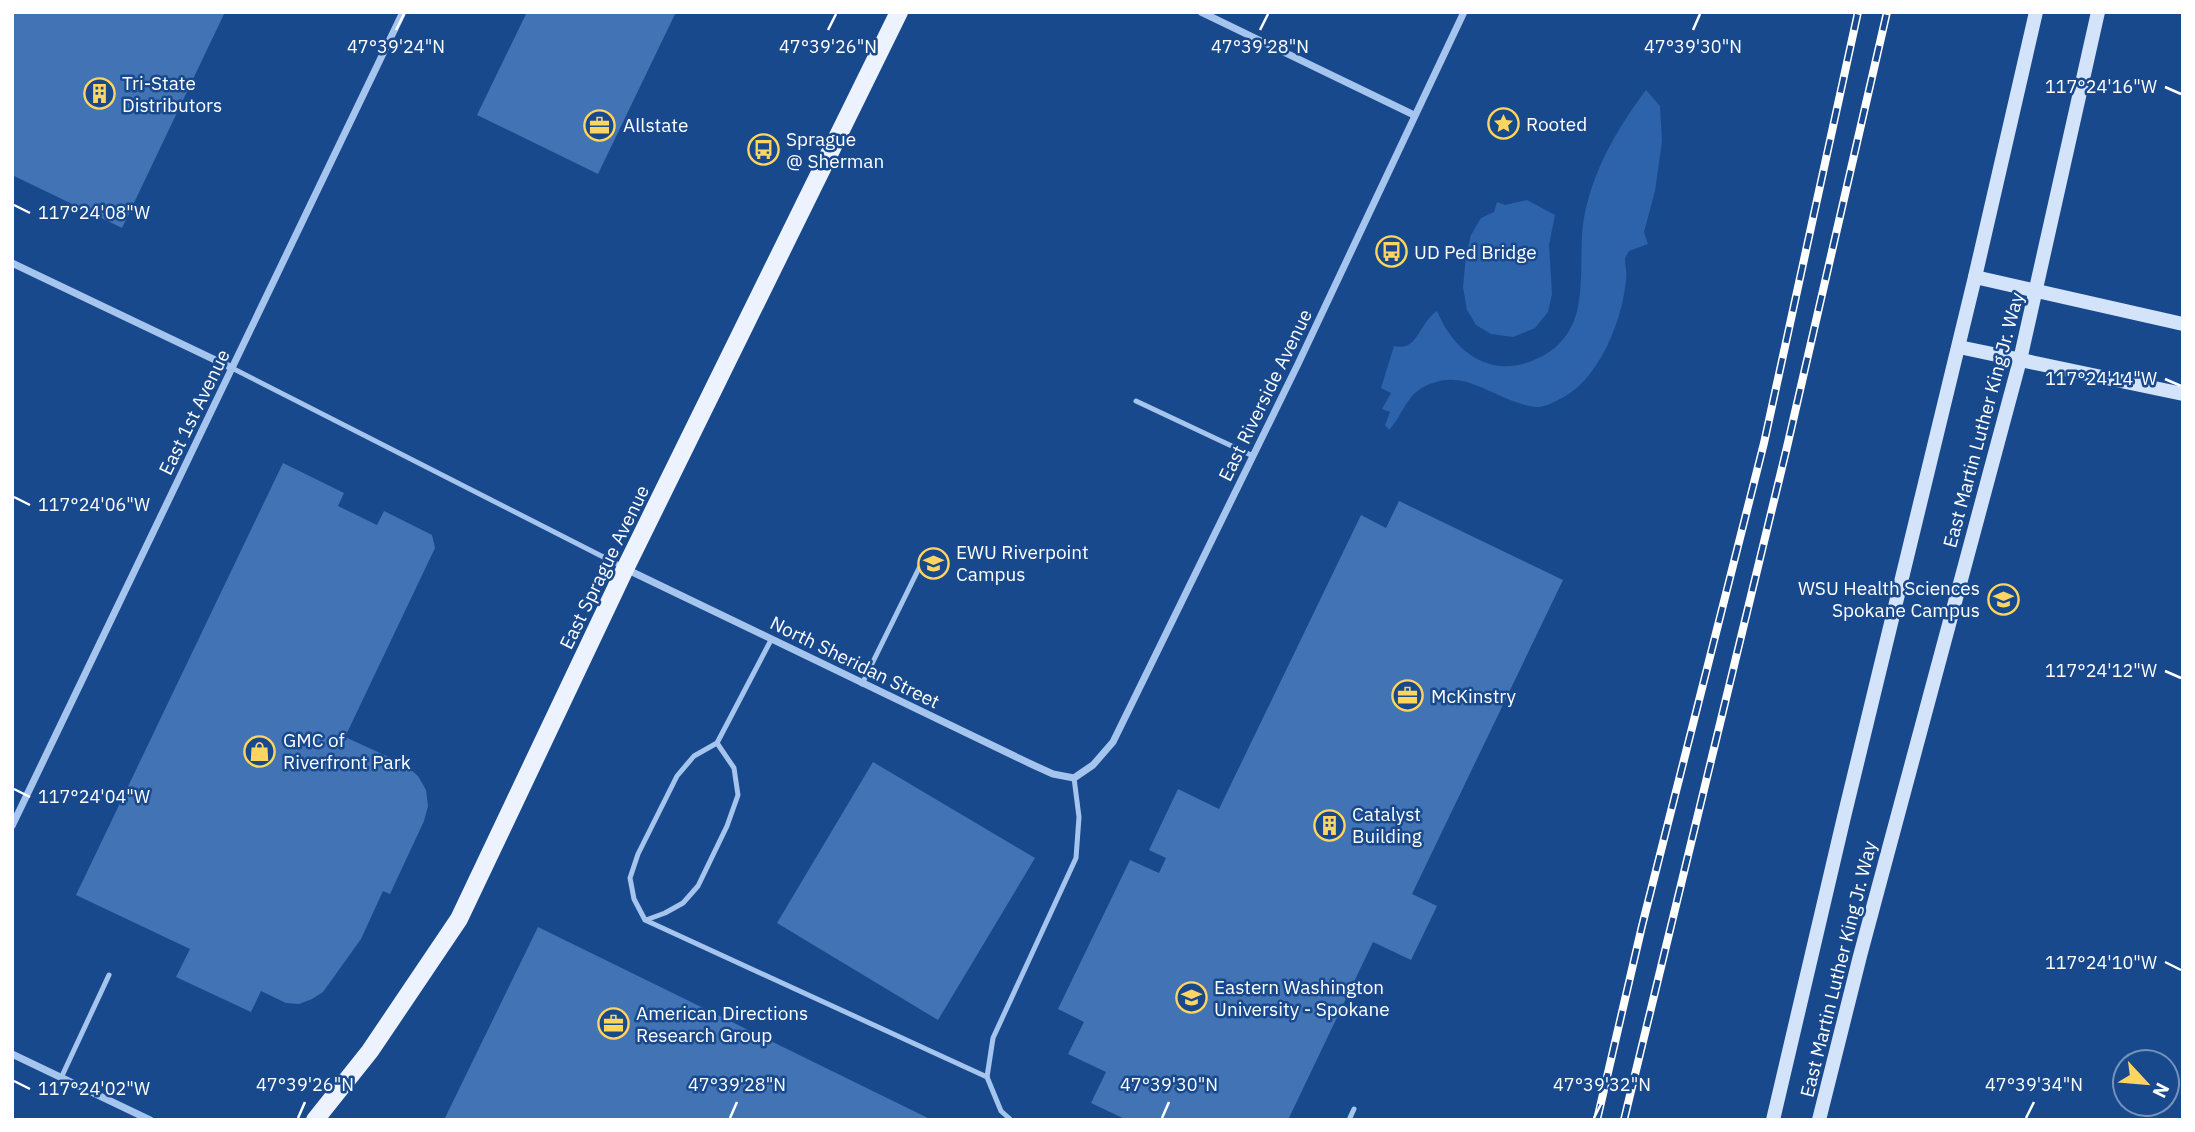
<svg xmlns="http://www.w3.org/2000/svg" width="2195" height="1132" font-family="'IBM Plex Sans',sans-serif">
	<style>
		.green { fill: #2c63ab }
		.building { fill: #4273b5 }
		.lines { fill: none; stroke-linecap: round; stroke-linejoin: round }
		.lane { stroke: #a5c5ee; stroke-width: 5 }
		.street { stroke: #a5c5ee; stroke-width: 7 }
		.secondary { stroke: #d2e3fa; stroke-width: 14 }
		.primary { stroke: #ecf3ff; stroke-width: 18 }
		.rail-casing { stroke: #fff; stroke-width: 8 }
		.rail { stroke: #19498d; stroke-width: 5; stroke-dasharray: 16; stroke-linecap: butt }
		.ticks { fill: none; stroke: #fff; stroke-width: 2.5 }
		.labels { text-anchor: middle; stroke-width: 5; stroke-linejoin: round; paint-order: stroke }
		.poi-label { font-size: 19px; fill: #fff; stroke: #19498d; text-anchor: start }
		.street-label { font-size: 19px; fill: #fff; stroke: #19498d }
		.ticks-label { font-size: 18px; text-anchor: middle; fill: #fff; stroke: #19498d; stroke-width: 5; stroke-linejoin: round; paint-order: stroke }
	</style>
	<rect width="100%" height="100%" fill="#19498d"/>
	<!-- green -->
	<g class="green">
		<path d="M1646,90L1660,106L1662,141L1655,191L1644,232L1648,244L1629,251L1625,258C1625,265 1627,272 1626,279C1623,320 1598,383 1558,400C1552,403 1544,407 1538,407C1502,405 1471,371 1436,382C1405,391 1407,410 1389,430L1385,425L1390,412L1382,409L1391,393L1381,388L1394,346C1418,352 1418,324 1437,311C1454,352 1490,379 1534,360C1549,354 1562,344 1570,329C1586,302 1579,256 1583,224C1591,173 1616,130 1646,90Z"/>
		<polygon points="1527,200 1555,215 1549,245 1552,294 1548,312 1535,328 1513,337 1491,334 1476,325 1467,310 1463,287 1466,255 1471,235 1481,218 1494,212 1497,202 1505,205"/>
	</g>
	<!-- building -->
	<g class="building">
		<polygon points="12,12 225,12 122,228 12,175"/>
		<polygon points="527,12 676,12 598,174 477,115"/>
		<polygon points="283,463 344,493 338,506 377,525 384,511 432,535 435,548 345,737 404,764 418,776 426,790 428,806 424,821 390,894 383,891 361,939 323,992 312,999 299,1004 286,1003 261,991 251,1012 176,977 190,949 76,895"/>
		<polygon points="1399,501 1563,580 1412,894 1437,906 1411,960 1373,942 1288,1120 1127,1120 1091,1103 1106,1072 1068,1054 1084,1022 1058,1009 1130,860 1159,873 1166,858 1149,850 1178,789 1219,809 1361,515 1386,528"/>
		<polygon points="873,762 1035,858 938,1020 777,923"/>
		<polygon points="538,927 932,1120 444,1120"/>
	</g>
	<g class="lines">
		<!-- lane -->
		<g class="lane">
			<polyline points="232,368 623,567"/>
			<polyline points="1136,401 1253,456"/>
			<polyline points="771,640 717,743 694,756 677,776 638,854 630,878 634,899 645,920 987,1077"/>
			<polyline points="862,684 924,558"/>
			<polyline points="646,920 665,913 683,903 698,886 727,826 738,795 734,768 717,743"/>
			<polyline points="61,1078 109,975"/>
			<polyline points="1011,1120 1001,1111 987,1077 993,1038 1076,858 1079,817 1074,778"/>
			<polyline points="1349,1120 1354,1109"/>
		</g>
		<!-- street -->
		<g class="street">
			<polyline points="1201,12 1414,115"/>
			<polyline points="12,263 232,368"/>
			<polyline points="626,569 1031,764 1053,774 1074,778 1093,765 1113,742 1298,364 1464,12"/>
			<polyline points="12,826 403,12"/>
			<polyline points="12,1054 150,1120"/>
		</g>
		<!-- secondary -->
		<g class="secondary">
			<polyline points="1975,277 2183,324"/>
			<polyline points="1959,347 2183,394"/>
			<polyline points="1773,1120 1844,817 1975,277 2036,12"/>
			<polyline points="1819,1120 1860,956 2020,360 2098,12"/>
		</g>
		<!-- primary -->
		<polyline class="primary" points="315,1120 370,1051 459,919 625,569 899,12"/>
		<defs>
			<g id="rail">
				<polyline points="1597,1120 1642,926 1764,443 1858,12"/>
				<polyline points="1624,1120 1787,447 1887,12"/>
			</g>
		</defs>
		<!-- rail casing -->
		<use href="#rail" class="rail-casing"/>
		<!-- rail -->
		<use href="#rail" class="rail"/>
	</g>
	<!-- ticks -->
	<path class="ticks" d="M396,30L404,14M828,30L836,14M1260,30L1268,14M1693,30L1700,14M2165,87L2181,94M14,205L30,213M2165,379L2181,386M14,497L30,505M2165,671L2181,678M14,789L30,797M2165,962L2181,970M14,1081L30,1089M298,1118L305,1102M730,1118L737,1102M1162,1118L1169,1102M1594,1118L1602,1102M2026,1118L2034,1102"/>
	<!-- icons -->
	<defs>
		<symbol id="building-ring" viewBox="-11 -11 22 22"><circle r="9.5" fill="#19498d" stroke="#ffd562" stroke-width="1.5"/><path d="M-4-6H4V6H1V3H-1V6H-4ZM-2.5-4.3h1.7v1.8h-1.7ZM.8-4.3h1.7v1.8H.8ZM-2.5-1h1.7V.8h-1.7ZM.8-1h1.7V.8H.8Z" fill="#ffd562"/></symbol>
		<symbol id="sight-ring" viewBox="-11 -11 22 22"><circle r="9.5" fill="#19498d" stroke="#ffd562" stroke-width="1.5"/><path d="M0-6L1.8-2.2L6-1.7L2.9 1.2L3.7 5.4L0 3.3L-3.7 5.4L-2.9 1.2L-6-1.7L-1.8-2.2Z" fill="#ffd562"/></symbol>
		<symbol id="office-ring" viewBox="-11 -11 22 22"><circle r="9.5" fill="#19498d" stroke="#ffd562" stroke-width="1.5"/><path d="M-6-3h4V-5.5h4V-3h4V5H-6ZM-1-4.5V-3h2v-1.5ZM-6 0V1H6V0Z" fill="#ffd562"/></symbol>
		<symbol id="bus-ring" viewBox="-11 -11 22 22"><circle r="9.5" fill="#19498d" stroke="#ffd562" stroke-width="1.5"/><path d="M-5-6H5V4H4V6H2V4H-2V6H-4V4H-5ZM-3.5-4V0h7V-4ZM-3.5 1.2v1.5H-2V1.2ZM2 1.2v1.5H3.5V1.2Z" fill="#ffd562"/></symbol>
		<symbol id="university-ring" viewBox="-11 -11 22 22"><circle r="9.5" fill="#19498d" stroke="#ffd562" stroke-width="1.5"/><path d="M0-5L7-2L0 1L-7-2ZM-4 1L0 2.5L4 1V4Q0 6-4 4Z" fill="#ffd562"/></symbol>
		<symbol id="shop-ring" viewBox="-11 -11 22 22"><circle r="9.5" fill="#19498d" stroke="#ffd562" stroke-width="1.5"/><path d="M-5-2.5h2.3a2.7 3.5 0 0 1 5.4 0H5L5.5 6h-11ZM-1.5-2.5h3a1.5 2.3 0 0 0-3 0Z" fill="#ffd562"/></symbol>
	</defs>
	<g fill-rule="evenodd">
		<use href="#building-ring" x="82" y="76" width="35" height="35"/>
		<use href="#sight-ring" x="1486" y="106" width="35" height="35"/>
		<use href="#office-ring" x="582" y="108" width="35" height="35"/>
		<use href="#bus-ring" x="746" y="132" width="35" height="35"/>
		<use href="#bus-ring" x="1374" y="234" width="35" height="35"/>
		<use href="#university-ring" x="916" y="546" width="35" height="35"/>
		<use href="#university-ring" x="1986" y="582" width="35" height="35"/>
		<use href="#office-ring" x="1390" y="678" width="35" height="35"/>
		<use href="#shop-ring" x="242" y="734" width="35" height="35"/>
		<use href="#building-ring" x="1312" y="808" width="35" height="35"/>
		<use href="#university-ring" x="1174" y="980" width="35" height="35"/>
		<use href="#office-ring" x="596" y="1006" width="35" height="35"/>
	</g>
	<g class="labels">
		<!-- poi labels -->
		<g class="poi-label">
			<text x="122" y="90">Tri-State<tspan x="122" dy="22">Distributors</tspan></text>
			<text x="1526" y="131">Rooted</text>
			<text x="623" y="132">Allstate</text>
			<text x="786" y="146">Sprague<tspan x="786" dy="22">@ Sherman</tspan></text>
			<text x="1414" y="259">UD Ped Bridge</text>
			<text x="956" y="559">EWU Riverpoint<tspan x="956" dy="22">Campus</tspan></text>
			<text x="1980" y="595" text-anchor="end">WSU Health Sciences<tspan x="1980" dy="22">Spokane Campus</tspan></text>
			<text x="1431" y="703">McKinstry</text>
			<text x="283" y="747">GMC of<tspan x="283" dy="22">Riverfront Park</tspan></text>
			<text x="1352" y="821">Catalyst<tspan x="1352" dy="22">Building</tspan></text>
			<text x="1214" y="994">Eastern Washington<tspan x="1214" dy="22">University - Spokane</tspan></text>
			<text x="636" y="1020">American Directions<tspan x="636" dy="22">Research Group</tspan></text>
		</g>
		<!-- street labels -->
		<g class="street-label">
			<text transform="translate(1265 395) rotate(-64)" y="7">East Riverside Avenue</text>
			<text transform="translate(194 412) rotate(-64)" y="7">East 1st Avenue</text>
			<text transform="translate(1983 420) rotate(-75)" y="7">East Martin Luther King Jr. Way</text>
			<text transform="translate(604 567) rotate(-64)" y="7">East Sprague Avenue</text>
			<text transform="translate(855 662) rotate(26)" y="7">North Sheridan Street</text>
			<text transform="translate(1838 969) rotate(-76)" y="7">East Martin Luther King Jr. Way</text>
		</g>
	</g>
	<g class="ticks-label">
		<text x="396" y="53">47°39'24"N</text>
		<text x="828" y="53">47°39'26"N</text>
		<text x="1260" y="53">47°39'28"N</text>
		<text x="1693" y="53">47°39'30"N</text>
		<text x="2101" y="93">117°24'16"W</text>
		<text x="94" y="219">117°24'08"W</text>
		<text x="2101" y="385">117°24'14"W</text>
		<text x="94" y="511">117°24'06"W</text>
		<text x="2101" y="677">117°24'12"W</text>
		<text x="94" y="803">117°24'04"W</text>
		<text x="2101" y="969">117°24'10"W</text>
		<text x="305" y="1091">47°39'26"N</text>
		<text x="737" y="1091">47°39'28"N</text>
		<text x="1169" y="1091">47°39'30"N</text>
		<text x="1602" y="1091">47°39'32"N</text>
		<text x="2034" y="1091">47°39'34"N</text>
		<text x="94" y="1095">117°24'02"W</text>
	</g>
	<!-- border -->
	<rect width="2195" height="1132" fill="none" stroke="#ffffff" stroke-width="28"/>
	<!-- north arrow -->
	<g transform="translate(2146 1083) rotate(116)"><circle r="33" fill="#19498d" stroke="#7592bb" stroke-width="2"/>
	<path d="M0-5L12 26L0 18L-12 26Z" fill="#ffd562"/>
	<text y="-10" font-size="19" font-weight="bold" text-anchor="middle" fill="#ffffff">N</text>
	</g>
</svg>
